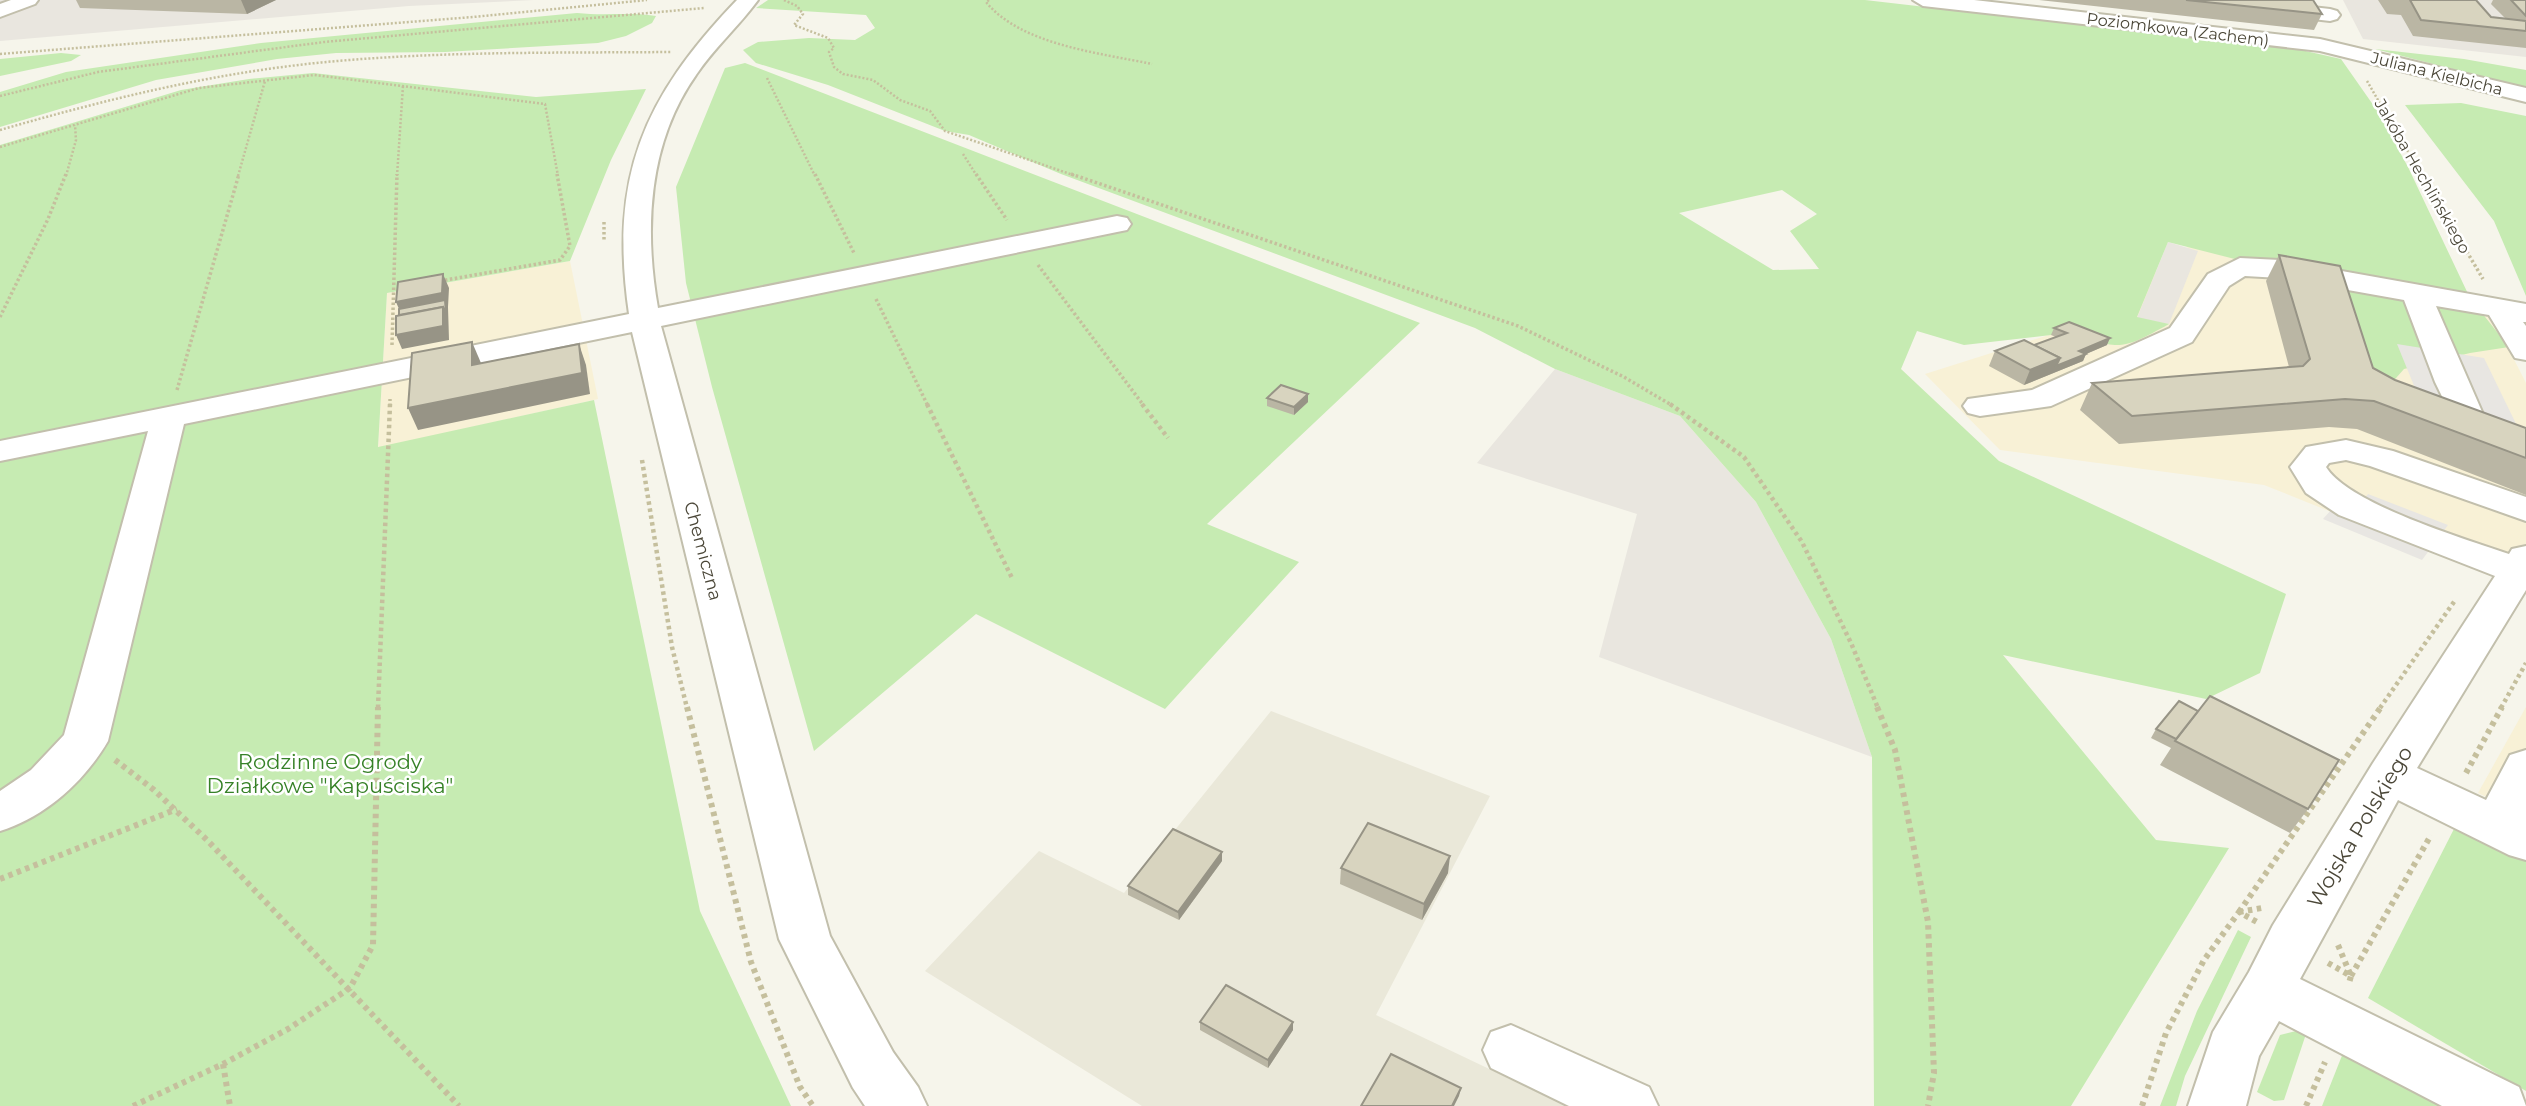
<svg xmlns="http://www.w3.org/2000/svg" width="2526" height="1106" font-family="Montserrat,sans-serif">
	<style>
		.residential { fill: #eae8d9 }
		.commercial { fill: #f8f1d6 }
		.industrial { fill: #e9e6df }
		.green { fill: #c6ebb2; fill-rule: evenodd }
		.parking { fill: #e8e6e2 }
		.lines { fill: none; stroke-linecap: round; stroke-linejoin: round }
		.minor-casing { stroke: #c2bfac; stroke-width: 4 }
		.path-far3 { stroke: #c5bf9d; stroke-width: 2.5; stroke-dasharray: 2 2; stroke-linecap: butt }
		.path-far2 { stroke: #c5bf9d; stroke-width: 3.5; stroke-dasharray: 2.5 2.5; stroke-linecap: butt }
		.path-far1 { stroke: #c5bf9d; stroke-width: 4.5; stroke-dasharray: 3.5 3.5; stroke-linecap: butt }
		.path { stroke: #c5bf9d; stroke-width: 6; stroke-dasharray: 4.5 4.5; stroke-linecap: butt }
		.minor { fill: #fff; fill-rule: evenodd }
		.wall { fill: #bab6a4 }
		.shaded-wall { fill: #979486 }
		.building { fill: #d8d4bf; stroke: #979486; stroke-width: 2 }
		.labels { text-anchor: middle; stroke-width: 5; stroke-linejoin: round; paint-order: stroke }
		.far-street-label { font-size: 16px; fill: #4b4738; stroke: #fff }
		.street-label { font-size: 18px; fill: #4b4738; stroke: #fff }
		.near-park-label { font-size: 21px; fill: #368127; stroke: #fff }
		.near-street-label { font-size: 21px; fill: #4b4738; stroke: #fff }
	</style>
	<rect width="100%" height="100%" fill="#f6f5eb"/>
	<!-- residential -->
	<polygon class="residential" points="1271,711 1490,796 1376,1015 1567,1106 1142,1106 925,971 1039,851 1124,893"/>
	<!-- commercial -->
	<g class="commercial">
		<polygon points="2195,241 2492,316 2526,383 2526,590 2264,485 2000,450 1925,374 2096,320"/>
		<polygon points="570,261 598,399 378,448 387,293"/>
		<polygon points="2526,707 2526,816 2478,793"/>
	</g>
	<!-- industrial -->
	<g class="industrial">
		<polygon points="0,0 534,0 409,6 0,41"/>
		<polygon points="2343,0 2526,0 2526,57 2363,39"/>
		<polygon points="2168,242 2198,251 2169,324 2137,318"/>
		<polygon points="1555,369 1680,416 1756,502 1831,639 1872,757 1599,657 1637,514 1477,463"/>
	</g>
	<!-- green -->
	<g class="green">
		<path d="M768,0H1865L2301,50L2341,59L2376,109L2408,167L2470,298L2509,347L2470,353L2404,369L2381,395L2317,280L2168,242L2137,317L2169,324C2119,352 2119,350 2066,330L2051,335L1964,345L1917,331L1901,369L1999,461L2286,594L2260,673L2206,699L2003,655L2156,840L2229,848L2071,1106H1874L1872,757L1831,639L1756,502L1680,416L1555,369L1475,328L1061,174L969,135L945,131L828,85L756,63L743,50L758,42L809,38L855,40L875,28L866,15L756,8ZM1782,190L1817,214L1790,231L1819,269L1773,270L1679,213Z"/>
		<path d="M577,13C603,16 630,12 656,16L652,23L626,36L598,43L445,52L336,53L277,59L156,80L0,127V92L66,72L261,43Z"/>
		<polygon points="2375,49 2464,59 2526,70 2526,88"/>
		<polygon points="61,53 81,55 71,61 0,76 0,59"/>
		<polygon points="745,63 1420,323 1207,524 1299,562 1165,709 976,614 814,751 712,387 686,283 676,187 725,68"/>
		<polygon points="313,73 536,97 646,89 611,160 570,261 387,293 378,447 594,400 700,911 791,1106 0,1106 0,145 181,90 249,79"/>
		<polygon points="2461,103 2526,116 2526,296 2494,221 2405,105"/>
		<polygon points="2457,823 2526,859 2526,1091 2368,998"/>
		<polygon points="2238,930 2251,937 2185,1076 2176,1106 2160,1106 2197,1011"/>
		<polygon points="2308,1028 2284,1100 2274,1101 2257,1092 2280,1035"/>
		<polygon points="2345,1048 2460,1106 2322,1106"/>
	</g>
	<!-- parking -->
	<g class="parking">
		<polygon points="2397,344 2484,358 2520,432 2426,415"/>
		<polygon points="2368,494 2448,525 2422,560 2323,519 2332,509 2350,516"/>
	</g>
	<g class="lines">
		<defs>
			<g id="minor">
				<polygon points="11,0 38,0 35,4 0,17 0,4"/>
				<path d="M737,0H758C739,26 714,48 696,75C648,143 644,229 658,308L1117,216L1127,218L1131,224L1127,230L1117,232L661,326L830,936L893,1052L918,1087L927,1106H865L853,1088L779,939L632,332L184,424L108,741C84,782 45,817 0,831V791L31,770L64,735L148,431L0,461V441L629,314C609,177 643,98 737,0Z"/>
				<polygon points="1913,0 1974,0 2320,39 2526,88 2526,102 2320,51 1923,6"/>
				<polygon points="2191,0 2251,0 2330,9 2337,11 2340,15 2337,19 2330,21 2201,6"/>
				<polygon points="2240,258 2280,260 2526,304 2526,322 2523,322 2526,326 2526,360 2515,358 2489,315 2436,306 2483,414 2478,421 2466,424 2454,421 2435,382 2404,300 2280,278 2245,276 2229,286 2192,342 2051,406 1980,416 1968,413 1963,406 1968,399 2032,390 2170,328 2208,274"/>
				<path d="M2346,440L2393,451L2526,497V521L2370,466L2346,460L2329,463L2326,467C2349,504 2465,539 2509,554L2512,549L2526,546V590L2417,768L2486,800L2510,755L2526,750V860L2509,855L2398,800L2300,979L2519,1087L2526,1106H2442L2279,1021L2259,1056L2246,1106H2188L2213,1032L2249,972L2273,925L2373,763L2495,576L2339,515L2306,493L2290,467L2306,447Z"/>
				<polygon points="1511,1025 1649,1087 1658,1106 1569,1106 1491,1068 1483,1050 1491,1032"/>
			</g>
		</defs>
		<!-- minor casing -->
		<use href="#minor" class="minor-casing"/>
		<!-- path-far3 -->
		<g class="path-far3">
			<polyline points="784,0 797,6 803,14 794,25 828,38 834,48 829,52 834,67 843,74 873,80 900,100 930,111 945,131 1076,176"/>
			<path d="M989,0L986,2C1021,45 1100,53 1152,64"/>
			<polyline points="0,54 473,17 647,0"/>
			<polyline points="767,78 815,176"/>
			<polyline points="2367,81 2422,176"/>
			<polyline points="0,96 98,72 324,42 704,8"/>
			<path d="M0,130C104,100 209,74 316,63C434,51 553,53 671,52"/>
			<polyline points="0,147 199,88 314,75 545,104 558,176"/>
			<polyline points="963,154 977,176"/>
			<polyline points="66,176 76,140 75,125"/>
			<polyline points="238,176 265,81"/>
			<polyline points="397,176 403,86"/>
		</g>
		<!-- path-far2 -->
		<g class="path-far2">
			<polyline points="815,174 854,253"/>
			<polyline points="976,174 1007,220"/>
			<polyline points="1071,174 1518,326 1624,377 1673,406"/>
			<polyline points="2421,174 2483,279"/>
			<polyline points="604,222 604,241"/>
			<polyline points="1038,265 1144,406"/>
			<polyline points="440,281 560,260 570,246 557,174"/>
			<polyline points="876,299 928,406"/>
			<polyline points="0,317 48,219 66,174"/>
			<polyline points="392,345 397,174"/>
			<polyline points="177,390 239,174"/>
			<polyline points="390,406 390,399"/>
		</g>
		<!-- path-far1 -->
		<g class="path-far1">
			<polyline points="927,404 1012,578"/>
			<polyline points="1142,404 1168,438"/>
			<polyline points="1670,404 1744,457 1802,542 1851,643 1878,708"/>
			<polyline points="642,460 672,647 687,708"/>
			<polyline points="378,708 390,404"/>
			<polyline points="2380,708 2456,599"/>
			<polyline points="2501,708 2526,663"/>
		</g>
		<!-- path -->
		<g class="path">
			<polyline points="687,707 751,962 800,1087 813,1106"/>
			<polyline points="1877,707 1895,750 1928,922 1934,1073 1928,1106"/>
			<polyline points="115,760 154,790 207,840 459,1106"/>
			<polyline points="2466,773 2502,707"/>
			<polyline points="0,879 177,809"/>
			<polyline points="2239,912 2381,707"/>
			<polyline points="2239,912 2262,908"/>
			<polyline points="2338,945 2351,976"/>
			<polyline points="2328,963 2351,976 2349,983"/>
			<polyline points="2351,976 2431,835"/>
			<polyline points="223,1064 230,1106"/>
			<polyline points="133,1106 223,1064 288,1029 350,988 373,945 378,707"/>
			<polyline points="2142,1106 2166,1033 2204,960 2239,912 2257,922"/>
			<polyline points="2306,1106 2325,1062"/>
		</g>
		<!-- minor -->
		<use href="#minor" class="minor"/>
	</g>
	<!-- wall -->
	<g class="wall">
		<polygon points="76,0 276,0 247,14 80,8"/>
		<polygon points="2039,0 2313,0 2322,14 2314,30"/>
		<polygon points="2378,0 2476,0 2491,17 2505,18 2491,4 2493,0 2526,0 2526,48 2413,36 2401,15 2387,14"/>
		<polygon points="2279,255 2373,368 2395,380 2526,428 2526,495 2357,429 2329,427 2119,444 2080,410 2092,383 2289,367 2266,281"/>
		<polygon points="2054,328 2107,345 2086,354 2083,361 2024,385 1989,366 1995,351 2034,345 2056,337 2051,335"/>
		<polygon points="1267,398 1308,402 1294,415 1267,406"/>
		<polygon points="2156,729 2308,809 2290,833 2160,765 2171,748 2151,738"/>
		<polygon points="1222,861 1179,920 1128,895 1128,886"/>
		<polygon points="1341,868 1448,873 1422,920 1340,884"/>
		<polygon points="1200,1022 1293,1030 1268,1068 1200,1030"/>
	</g>
	<!-- shaded-wall -->
	<g class="shaded-wall">
		<polygon points="241,0 276,0 247,14"/>
		<polygon points="443,274 449,288 448,307 449,340 402,349 396,335 402,316 396,302"/>
		<polygon points="2110,338 2107,345 2086,354 2083,361 2024,385 2030,370"/>
		<polygon points="472,342 481,363 472,365"/>
		<polygon points="579,344 586,365 590,394 418,430 408,408"/>
		<polygon points="1308,394 1308,402 1294,415 1294,407"/>
		<polygon points="1222,852 1222,861 1179,920 1178,912"/>
		<polygon points="1450,856 1448,873 1422,920 1424,904"/>
		<polygon points="1293,1022 1293,1030 1268,1068 1268,1060"/>
		<polygon points="1461,1088 1459,1096 1454,1106 1452,1106"/>
	</g>
	<!-- building -->
	<g class="building">
		<polygon points="2186,0 2313,0 2322,14"/>
		<polygon points="2410,0 2476,0 2491,17 2526,21 2526,31 2421,20"/>
		<polygon points="2511,0 2526,0 2526,16"/>
		<polygon points="2279,255 2340,266 2373,368 2395,380 2526,428 2526,458 2374,401 2345,399 2132,416 2092,383 2303,366 2310,359"/>
		<polygon points="443,274 442,293 396,302 398,282"/>
		<polygon points="445,300 446,314 443,307 399,315 399,309"/>
		<polygon points="443,307 443,326 396,335 396,316"/>
		<polygon points="2069,322 2110,338 2079,351 2086,354 2056,366 2060,358 2034,345 2067,333 2054,328"/>
		<polygon points="2024,340 2060,358 2030,370 1995,351"/>
		<polygon points="472,342 472,365 579,344 582,373 408,408 412,353"/>
		<polygon points="1281,385 1308,394 1294,407 1267,398"/>
		<polygon points="2210,696 2339,760 2308,809 2175,741"/>
		<polygon points="2179,701 2198,711 2176,739 2156,729"/>
		<polygon points="1368,823 1450,856 1424,904 1341,868"/>
		<polygon points="1173,829 1222,852 1178,912 1128,886"/>
		<polygon points="1226,985 1293,1022 1268,1060 1200,1022"/>
		<polygon points="1391,1054 1461,1088 1452,1106 1361,1106"/>
	</g>
	<g class="labels">
		<!-- far-street labels -->
		<g class="far-street-label">
			<text transform="translate(2178 29) rotate(7)" y="6">Poziomkowa (Zachem)</text>
			<text transform="translate(2437 73) rotate(14)" y="6">Juliana Kielbicha</text>
			<text transform="translate(2423 176) rotate(60)" y="6">Jakóba Hechlińskiego</text>
		</g>
		<!-- street labels -->
		<g class="street-label">
			<text transform="translate(703 551) rotate(75)" y="6">Chemiczna</text>
		</g>
		<!-- near-park labels -->
		<g class="near-park-label">
			<text x="330" y="769">Rodzinne Ogrody<tspan x="330" dy="24">Działkowe "Kapuściska"</tspan></text>
		</g>
		<!-- near-street labels -->
		<g class="near-street-label">
			<text transform="translate(2360 827) rotate(-59)" y="7">Wojska Polskiego</text>
		</g>
	</g>
</svg>
